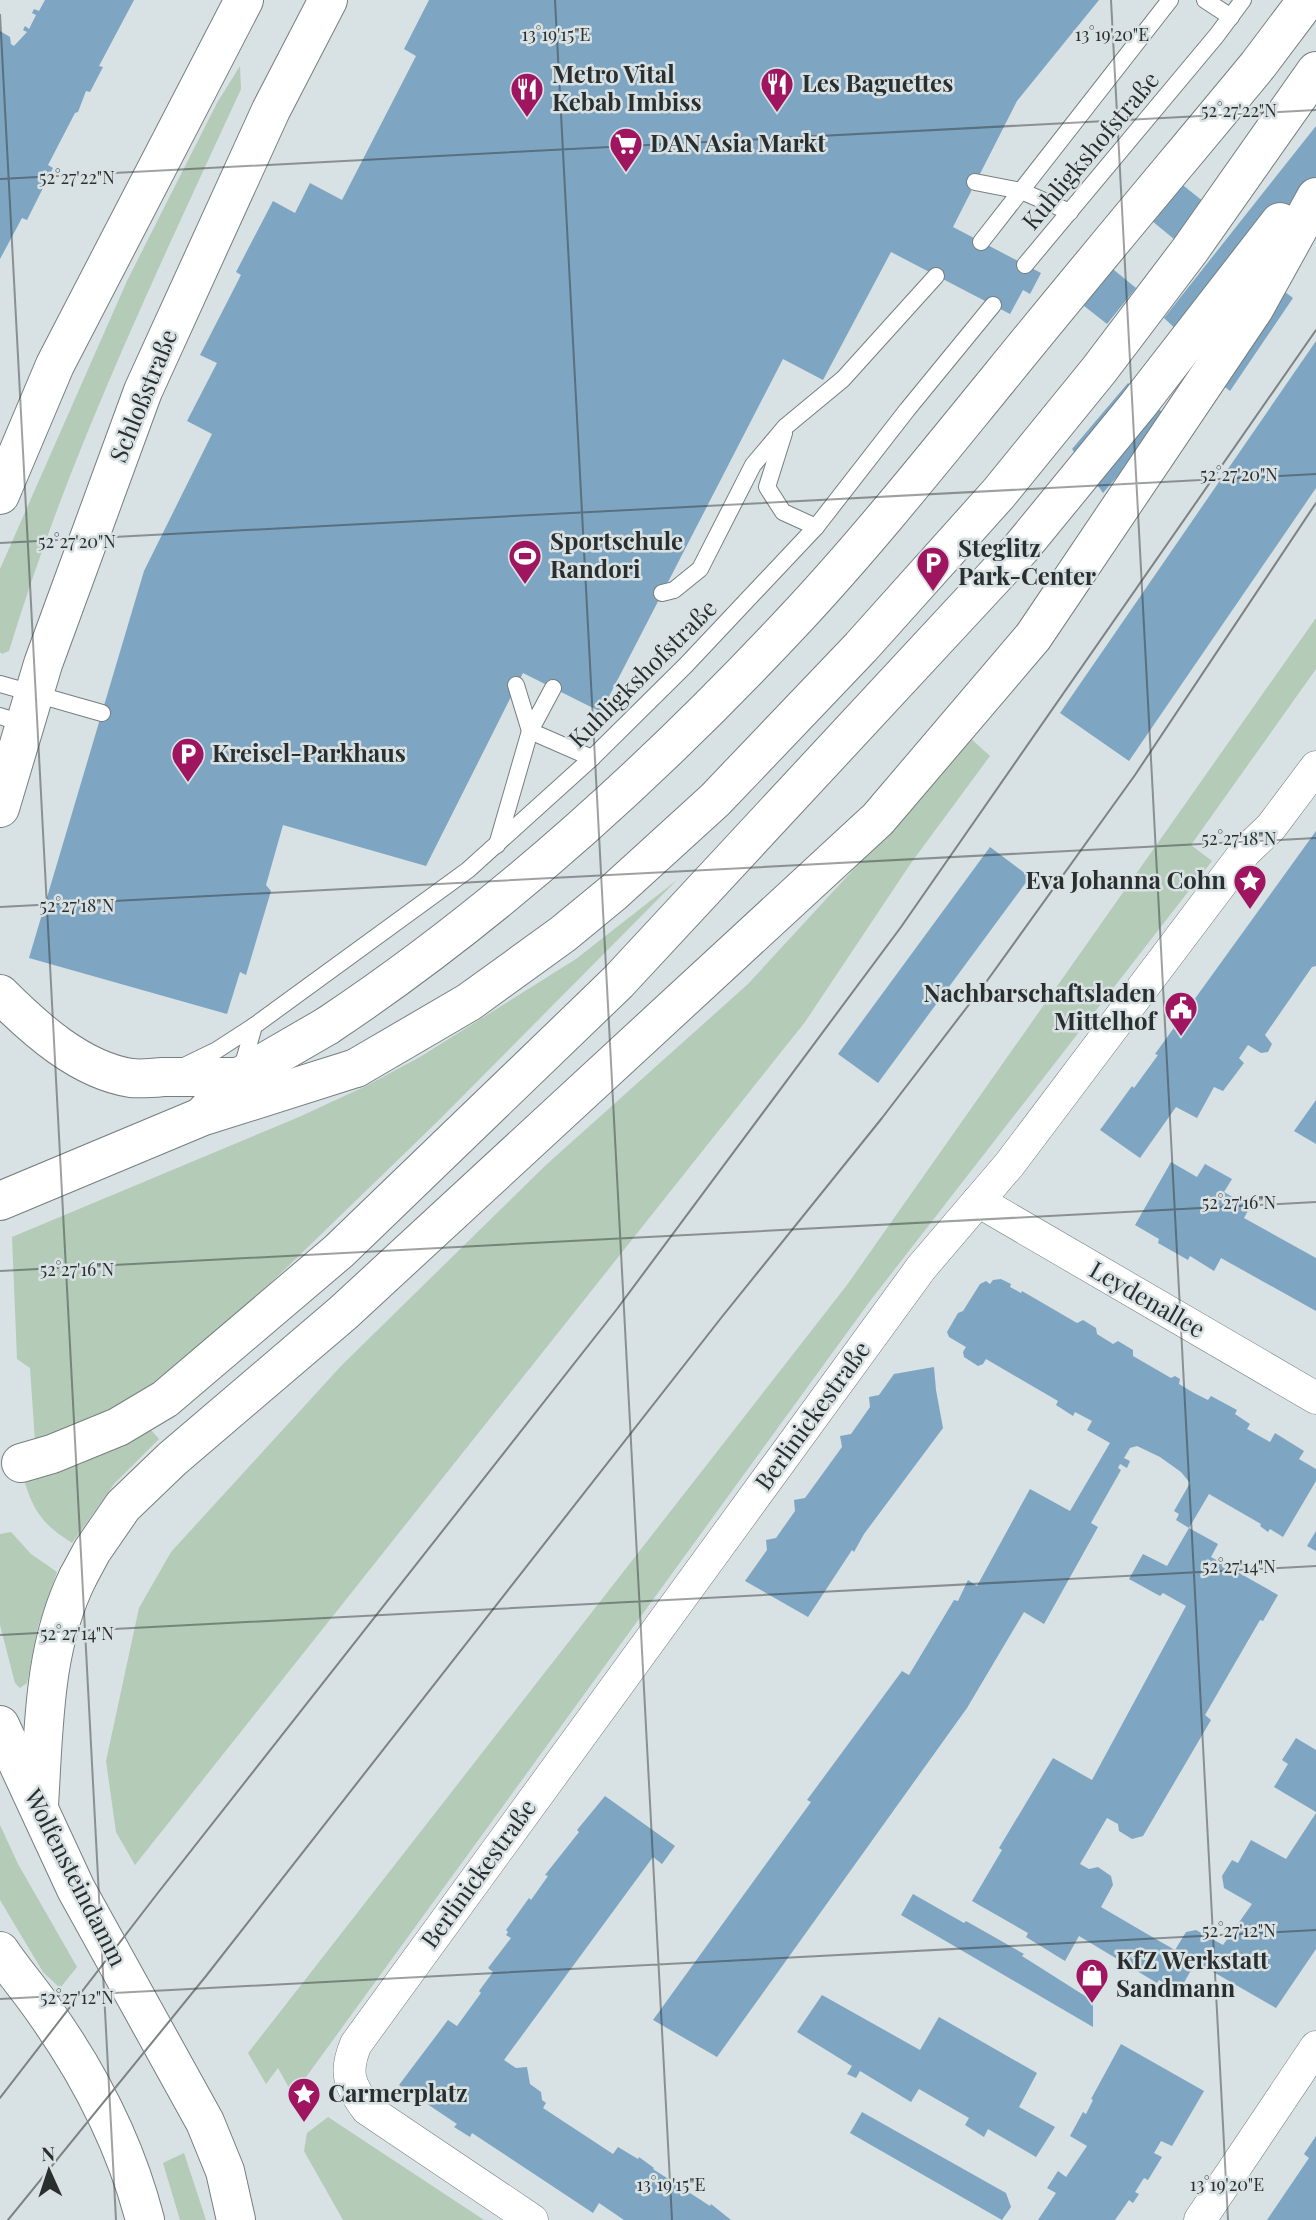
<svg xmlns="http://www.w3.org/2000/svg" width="1316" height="2220" font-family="'Playfair Display',serif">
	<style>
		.green { fill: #b4cbb8 }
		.building { fill: #7ea6c2 }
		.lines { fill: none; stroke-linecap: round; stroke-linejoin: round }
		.lane-casing { stroke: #767f80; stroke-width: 18 }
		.street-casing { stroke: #767f80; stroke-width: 33 }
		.secondary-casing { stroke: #767f80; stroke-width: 40 }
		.primary-casing { stroke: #767f80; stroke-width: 40 }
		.highway-casing { stroke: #767f80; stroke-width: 40 }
		.lane { stroke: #fff; stroke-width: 16 }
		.street { stroke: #fff; stroke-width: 32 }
		.secondary { stroke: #fff; stroke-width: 38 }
		.primary { stroke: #fff; stroke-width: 38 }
		.highway { stroke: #fff; stroke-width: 38 }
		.tram { stroke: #7d8384; stroke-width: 2 }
		.ticks { fill: none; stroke: #2a2e2e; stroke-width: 2; stroke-opacity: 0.45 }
		.labels { text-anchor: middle; stroke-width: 5; stroke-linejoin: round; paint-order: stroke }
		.poi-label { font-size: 24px; font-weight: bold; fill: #2a2e2e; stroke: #d8e1e3; text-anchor: start }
		.street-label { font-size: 24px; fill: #2a2e2e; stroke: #d8e1e3 }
		.ticks-label { font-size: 18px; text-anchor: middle; fill: #2a2e2e; stroke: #d8e1e3; stroke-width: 5; stroke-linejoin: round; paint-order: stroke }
	</style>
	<rect width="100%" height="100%" fill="#d8e1e3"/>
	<!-- green -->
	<g class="green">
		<path d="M240,66L241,89C156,274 68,456 9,651L2,654L0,652V569L127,281L217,103Z"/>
		<polygon points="1316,618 1316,669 1191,845 1212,861 870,1301 293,2095 278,2068 266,2084 248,2053 847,1285"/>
		<polygon points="968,736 990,756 911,863 805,1022 135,1865 116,1832 106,1761 139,1608 171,1552 341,1366 546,1165 748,984 888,832"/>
		<polygon points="677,880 438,1121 214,1338 173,1372 110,1412 35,1441 30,1368 17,1359 12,1237 299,1117 366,1086 420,1057 576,959"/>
		<path d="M151,1430L159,1439L114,1484L72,1543C44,1525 34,1513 24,1480L83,1463Z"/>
		<polygon points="11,1532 31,1554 57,1572 38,1626 27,1683 20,1688 15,1683 0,1625 0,1534"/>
		<polygon points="0,1825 18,1864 77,1967 60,1988 43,1972 0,1900"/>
		<polygon points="328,2117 484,2220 343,2220 304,2151 307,2133"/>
		<polygon points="184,2153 206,2220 180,2220 163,2163"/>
	</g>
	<!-- building -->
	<g class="building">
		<polygon points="45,0 134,0 99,66 103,67 90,92 86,91 78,112 75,113 48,165 53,168 27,220 22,218 0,259 0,31 10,37 11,44 14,46 27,32 23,30 25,26 29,29 36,15 32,13 34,9 39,11"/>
		<polygon points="429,0 1099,0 1017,101 953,227 1041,273 1030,294 1023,290 1010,314 891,252 823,380 783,359 601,712 523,673 426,866 283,825 266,885 271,891 246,975 240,972 227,1014 29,958 144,571 212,434 187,421 217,363 200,355 241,275 236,272 273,201 295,213 310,183 342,200 416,56 404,49"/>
		<polygon points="1316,126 1316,225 1276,285 1293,298 1230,391 1186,356 1180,333 1164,318"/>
		<polygon points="1170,175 1204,202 1174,239 1141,212"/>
		<polygon points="1103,261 1136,288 1107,324 1074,298"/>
		<polygon points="1316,341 1316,488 1129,761 1060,713"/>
		<polygon points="1128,383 1168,417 1103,493 1072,449"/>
		<polygon points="1316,831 1316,966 1312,967 1265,1035 1272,1044 1268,1052 1261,1053 1248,1045 1239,1058 1244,1063 1223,1091 1214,1087 1197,1118 1176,1107 1140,1158 1100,1130 1132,1086 1134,1088 1158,1055 1155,1054"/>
		<polygon points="990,847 1030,877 878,1083 838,1054"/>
		<polygon points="1316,1100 1316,1144 1294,1131"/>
		<polygon points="1171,1162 1197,1177 1205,1164 1232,1179 1224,1192 1250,1207 1244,1218 1316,1258 1316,1311 1221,1258 1214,1271 1190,1256 1188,1260 1158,1243 1159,1239 1135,1225"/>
		<polygon points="1001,1279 1011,1284 1010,1287 1021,1293 1022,1291 1077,1323 1083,1320 1096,1328 1097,1334 1113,1344 1118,1341 1133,1350 1133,1356 1171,1378 1175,1376 1180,1379 1179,1384 1194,1393 1208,1400 1211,1396 1237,1410 1235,1414 1250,1424 1247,1429 1270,1442 1275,1433 1304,1451 1299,1459 1316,1469 1316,1481 1283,1537 1270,1529 1268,1532 1260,1526 1261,1524 1209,1494 1189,1528 1176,1520 1179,1514 1174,1511 1190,1483 1181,1472 1160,1457 1137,1446 1130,1448 1124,1458 1130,1461 1127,1468 1120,1464 1118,1468 1121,1470 1091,1523 1098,1527 1044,1624 1024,1612 967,1708 717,2057 653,2020 811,1802 807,1800 902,1671 909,1675 954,1600 958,1601 968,1580 977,1586 1030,1489 1070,1511 1110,1443 1087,1430 1092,1421 1075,1412 1073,1416 1056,1405 1058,1401 986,1359 983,1364 978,1366 964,1357 963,1352 966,1347 949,1337 947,1332 958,1313 963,1311 980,1284 986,1281 990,1284 993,1280"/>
		<polygon points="934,1367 936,1390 943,1428 864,1534 854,1552 852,1550 808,1617 745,1581 767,1550 766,1540 776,1538 795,1511 794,1500 805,1498 842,1447 840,1436 851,1434 870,1407 869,1397 879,1395 894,1374"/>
		<polygon points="1189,1528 1218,1544 1211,1557 1278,1595 1263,1621 1260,1620 1205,1715 1211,1720 1143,1836 1132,1839 1119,1831 1118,1824 1107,1818 1080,1864 1089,1869 1098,1867 1111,1876 1113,1885 1101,1907 1154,1938 1175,1950 1186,1932 1196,1930 1223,1945 1252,1904 1224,1888 1222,1876 1232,1860 1238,1863 1251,1840 1286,1859 1316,1813 1316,1949 1276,2008 1196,1962 1179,1991 1159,1980 1157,1983 1079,1936 1065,1961 1026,1937 1028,1933 972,1901 1002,1850 999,1848 1053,1758 1092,1780 1186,1606 1163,1593 1160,1596 1129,1579 1143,1554 1167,1566"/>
		<polygon points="1316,1531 1316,1551 1307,1546"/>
		<polygon points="1296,1738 1316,1750 1316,1812 1274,1787 1288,1764 1282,1760"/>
		<polygon points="605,1796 675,1846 662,1864 653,1857 504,2060 516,2068 527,2067 530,2084 541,2092 542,2100 546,2103 543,2108 613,2154 618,2147 638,2159 639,2157 654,2168 653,2169 710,2206 711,2204 731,2220 624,2220 599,2203 593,2213 472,2133 470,2137 454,2127 457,2124 399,2085 448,2020 457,2026 481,1993 479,1991 493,1972 488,1968 511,1938 506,1935 508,1932 506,1930 529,1898 531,1900 548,1876 545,1875 579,1832 577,1830"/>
		<polygon points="913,1894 964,1923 966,1921 1024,1954 1022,1956 1093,2001 1093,2027 901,1915"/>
		<polygon points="822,1995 920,2050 939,2017 1037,2073 1019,2107 1055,2127 1036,2157 988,2129 984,2137 965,2125 969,2118 919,2089 911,2102 860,2071 856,2078 847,2074 852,2066 797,2032"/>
		<polygon points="1121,2044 1204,2091 1172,2146 1161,2141 1154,2153 1162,2157 1148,2180 1144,2178 1135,2192 1139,2194 1133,2203 1129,2200 1115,2220 1038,2220 1056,2193 1047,2188 1058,2171 1066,2177 1087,2146 1070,2136 1083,2112 1086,2114 1093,2100 1091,2099"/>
		<polygon points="862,2112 1006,2193 1011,2207 1002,2220 850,2133"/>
		<polygon points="1316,2136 1316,2220 1267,2220 1309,2158 1304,2154"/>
	</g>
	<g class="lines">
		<defs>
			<g id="lane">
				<polyline points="1205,0 1231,17"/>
				<polyline points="975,182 1021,191 1070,212"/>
				<polyline points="981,242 1170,0"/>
				<polyline points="1025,265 1217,35 1243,0"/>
				<polyline points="784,433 767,487 783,512 816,527"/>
				<polyline points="662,593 674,590 700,569 753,465 785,427 843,379 936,276"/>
				<polyline points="0,684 102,713"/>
				<polyline points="516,685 530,731 592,758"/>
				<polyline points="0,716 25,724"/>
				<polyline points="497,845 530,731 553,688"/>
				<polyline points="184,1066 217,1050 254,1026 468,870 592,758 686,665 816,527 907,410 993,305"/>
				<polyline points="241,1071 254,1026"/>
			</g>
			<g id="street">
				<polyline points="978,1201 1316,1398"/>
				<path d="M532,2220L367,2109C349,2085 344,2072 356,2044L921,1268L1009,1165L1245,852L1271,827L1316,767"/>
				<polyline points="1200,2220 1316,2047"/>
			</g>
			<g id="secondary">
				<polyline points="0,495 55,365 244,0"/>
				<polyline points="0,808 43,664 143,391 271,110 328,0"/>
				<path d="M0,994C35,1029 80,1070 131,1078C141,1079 153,1078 163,1077C189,1077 214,1077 239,1077"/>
				<polyline points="0,1725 76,1889 205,2122 225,2171 236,2220"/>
				<path d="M39,1805C44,1727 43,1648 78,1577"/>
				<path d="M0,1951C14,1972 31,1991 45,2012C89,2074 126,2146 145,2220"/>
			</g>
			<g id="primary">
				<polyline points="205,1113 239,1077 327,1026"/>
				<polyline points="0,1201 201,1117 356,1068"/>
			</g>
			<g id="highway">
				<path d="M327,1026C500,911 654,770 795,619C867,542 933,459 1000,377C1085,272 1172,169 1258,65L1307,0"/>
				<polyline points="356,1068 469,1002 563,934 614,892 715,800 861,647 999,493 1099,370 1190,250 1316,71"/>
				<polyline points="21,1463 52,1454 118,1427 165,1399 339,1251 618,982 1021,548 1138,405 1280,222"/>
				<polyline points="78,1577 92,1551 123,1506 172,1459 343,1313 878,819 1033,637 1254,309 1316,197"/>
			</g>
		</defs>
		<!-- lane casing -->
		<use href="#lane" class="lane-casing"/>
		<!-- street casing -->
		<use href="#street" class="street-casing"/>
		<!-- secondary casing -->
		<use href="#secondary" class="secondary-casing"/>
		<!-- primary casing -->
		<use href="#primary" class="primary-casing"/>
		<!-- highway casing -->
		<use href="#highway" class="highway-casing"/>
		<!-- lane -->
		<use href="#lane" class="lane"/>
		<!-- street -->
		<use href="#street" class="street"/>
		<!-- secondary -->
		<use href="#secondary" class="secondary"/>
		<!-- primary -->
		<use href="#primary" class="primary"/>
		<!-- highway -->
		<use href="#highway" class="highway"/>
		<!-- tram -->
		<g class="tram">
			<polyline points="0,2098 157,1894 617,1309 901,927 1316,330"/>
			<polyline points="8,2220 206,1976 721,1318 882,1118 984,985 1135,775 1316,503"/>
		</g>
	</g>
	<!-- ticks -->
	<path class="ticks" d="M555,0L672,2220M1111,0L1228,2220M0,14L116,2220M0,179L1316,110M0,543L1316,474M0,907L1316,838M0,1271L1316,1202M0,1635L1316,1566M0,1999L1316,1930"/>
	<!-- icons -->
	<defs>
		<symbol id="restaurant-pin" viewBox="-11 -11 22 30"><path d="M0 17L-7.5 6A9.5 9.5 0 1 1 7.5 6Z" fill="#a0155f" stroke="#d8e1e3"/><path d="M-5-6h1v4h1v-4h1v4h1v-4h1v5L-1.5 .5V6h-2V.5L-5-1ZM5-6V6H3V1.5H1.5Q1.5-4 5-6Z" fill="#fff"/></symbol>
		<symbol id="supermarket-pin" viewBox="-11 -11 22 30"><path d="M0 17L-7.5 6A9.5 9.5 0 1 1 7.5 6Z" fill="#a0155f" stroke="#d8e1e3"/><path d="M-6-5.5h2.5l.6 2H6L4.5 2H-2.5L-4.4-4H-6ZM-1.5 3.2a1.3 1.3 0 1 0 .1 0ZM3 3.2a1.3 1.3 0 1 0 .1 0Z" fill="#fff"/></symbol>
		<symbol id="stadium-pin" viewBox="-11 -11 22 30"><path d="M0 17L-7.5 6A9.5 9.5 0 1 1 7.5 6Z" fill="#a0155f" stroke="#d8e1e3"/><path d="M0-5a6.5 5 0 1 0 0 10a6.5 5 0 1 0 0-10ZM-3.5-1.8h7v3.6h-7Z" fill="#fff"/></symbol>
		<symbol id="parking-pin" viewBox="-11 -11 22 30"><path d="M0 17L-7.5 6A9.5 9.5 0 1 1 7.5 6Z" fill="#a0155f" stroke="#d8e1e3"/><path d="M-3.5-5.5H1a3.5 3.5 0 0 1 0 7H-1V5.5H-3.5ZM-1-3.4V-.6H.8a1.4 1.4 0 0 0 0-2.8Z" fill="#fff"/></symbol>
		<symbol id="sight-pin" viewBox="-11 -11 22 30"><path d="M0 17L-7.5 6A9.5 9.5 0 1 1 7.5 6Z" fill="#a0155f" stroke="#d8e1e3"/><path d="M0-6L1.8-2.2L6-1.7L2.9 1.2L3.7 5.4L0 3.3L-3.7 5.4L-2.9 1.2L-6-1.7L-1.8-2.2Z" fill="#fff"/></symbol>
		<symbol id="civic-pin" viewBox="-11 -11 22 30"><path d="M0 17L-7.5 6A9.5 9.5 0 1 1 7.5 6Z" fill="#a0155f" stroke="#d8e1e3"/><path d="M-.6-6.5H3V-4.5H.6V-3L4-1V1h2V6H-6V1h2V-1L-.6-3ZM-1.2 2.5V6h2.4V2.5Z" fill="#fff"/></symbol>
		<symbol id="shop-pin" viewBox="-11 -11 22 30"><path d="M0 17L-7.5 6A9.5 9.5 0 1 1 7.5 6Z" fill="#a0155f" stroke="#d8e1e3"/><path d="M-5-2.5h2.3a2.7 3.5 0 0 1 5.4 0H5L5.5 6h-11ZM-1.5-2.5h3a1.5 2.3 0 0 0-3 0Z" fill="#fff"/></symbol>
	</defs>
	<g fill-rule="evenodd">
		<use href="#restaurant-pin" x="758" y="65" width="38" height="52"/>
		<use href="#restaurant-pin" x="508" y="70" width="38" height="52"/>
		<use href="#supermarket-pin" x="607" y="125" width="38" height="52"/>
		<use href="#stadium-pin" x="506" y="537" width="38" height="52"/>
		<use href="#parking-pin" x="914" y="544" width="38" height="52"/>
		<use href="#parking-pin" x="169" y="735" width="38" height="52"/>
		<use href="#sight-pin" x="1231" y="862" width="38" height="52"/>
		<use href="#civic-pin" x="1162" y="989" width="38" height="52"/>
		<use href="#shop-pin" x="1073" y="1956" width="38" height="52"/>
		<use href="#sight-pin" x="285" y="2075" width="38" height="52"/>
	</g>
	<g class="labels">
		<!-- poi labels -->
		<g class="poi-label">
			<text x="552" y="83">Metro Vital<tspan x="552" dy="28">Kebab Imbiss</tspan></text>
			<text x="802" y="92">Les Baguettes</text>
			<text x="650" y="152">DAN Asia Markt</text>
			<text x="550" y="550">Sportschule<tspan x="550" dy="28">Randori</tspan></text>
			<text x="958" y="557">Steglitz<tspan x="958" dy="28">Park-Center</tspan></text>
			<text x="212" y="762">Kreisel-Parkhaus</text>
			<text x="1226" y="889" text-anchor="end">Eva Johanna Cohn</text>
			<text x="1156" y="1002" text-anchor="end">Nachbarschaftsladen<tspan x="1156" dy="28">Mittelhof</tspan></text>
			<text x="1116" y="1969">KfZ Werkstatt<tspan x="1116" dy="28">Sandmann</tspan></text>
			<text x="328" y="2102">Carmerplatz</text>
		</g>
		<!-- street labels -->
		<g class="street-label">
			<text transform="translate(1091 151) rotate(-50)" y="8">Kuhligkshofstraße</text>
			<text transform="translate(144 396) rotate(-68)" y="8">Schloßstraße</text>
			<text transform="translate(643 674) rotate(-45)" y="8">Kuhligkshofstraße</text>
			<text transform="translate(1147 1300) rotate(30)" y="8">Leydenallee</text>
			<text transform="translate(813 1416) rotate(-54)" y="8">Berlinickestraße</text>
			<text transform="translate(479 1874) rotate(-54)" y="8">Berlinickestraße</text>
			<text transform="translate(75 1878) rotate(63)" y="8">Wolfensteindamm</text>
		</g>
	</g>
	<g class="ticks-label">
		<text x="556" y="41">13°19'15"E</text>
		<text x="1112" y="41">13°19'20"E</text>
		<text x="1239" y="117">52°27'22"N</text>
		<text x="77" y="184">52°27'22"N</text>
		<text x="1239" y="481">52°27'20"N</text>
		<text x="77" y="548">52°27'20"N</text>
		<text x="1239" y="845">52°27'18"N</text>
		<text x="77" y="912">52°27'18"N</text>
		<text x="1239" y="1209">52°27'16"N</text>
		<text x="77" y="1276">52°27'16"N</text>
		<text x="1239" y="1573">52°27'14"N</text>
		<text x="77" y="1640">52°27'14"N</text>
		<text x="1239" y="1937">52°27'12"N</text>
		<text x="77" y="2004">52°27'12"N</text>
		<text x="671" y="2191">13°19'15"E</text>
		<text x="1227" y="2191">13°19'20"E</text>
	</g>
	<!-- north arrow -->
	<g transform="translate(49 2171) rotate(357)" stroke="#d8e1e3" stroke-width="5" paint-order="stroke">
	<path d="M0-5L12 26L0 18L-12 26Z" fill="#2a2e2e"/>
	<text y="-10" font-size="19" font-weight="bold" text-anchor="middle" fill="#2a2e2e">N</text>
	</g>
</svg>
